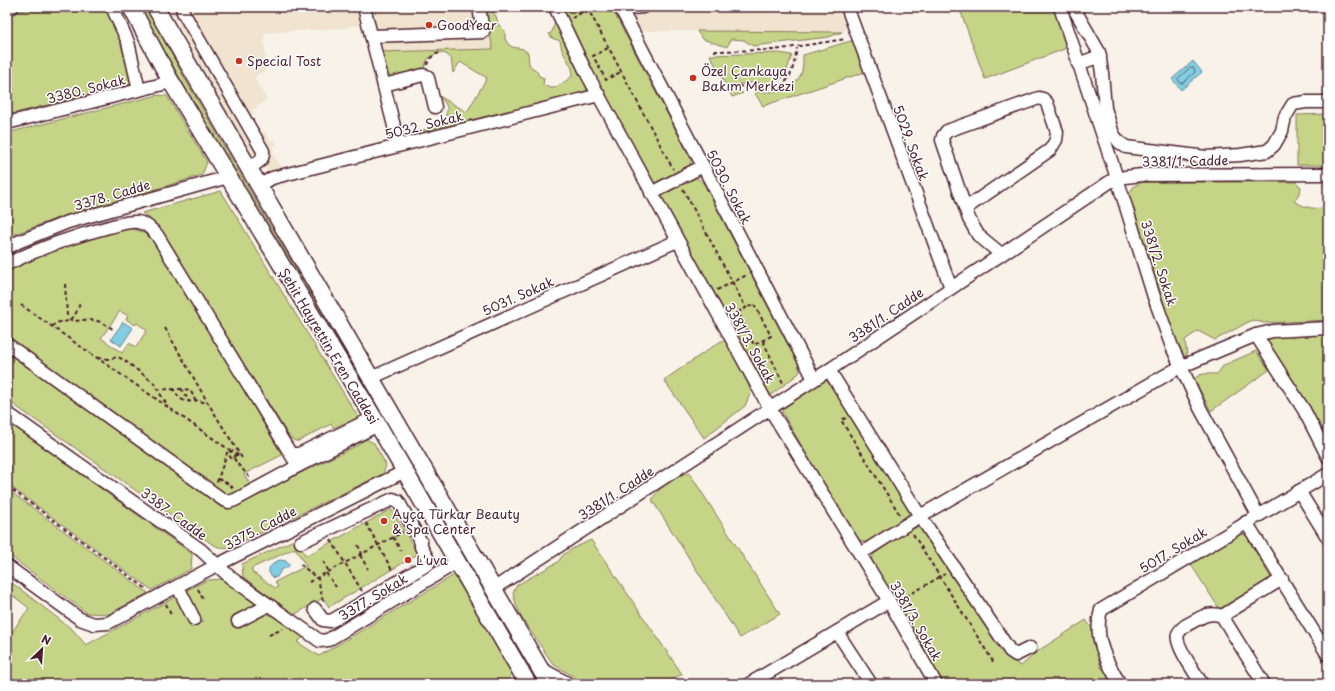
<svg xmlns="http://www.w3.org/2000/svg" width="1335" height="691" font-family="'Playpen Sans',sans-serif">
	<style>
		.built { fill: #f0e3cf }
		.green { fill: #c6d488; stroke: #887a5a; fill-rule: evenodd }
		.water { fill: #81cde1; stroke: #6b8798 }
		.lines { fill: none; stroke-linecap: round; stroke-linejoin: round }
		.shore { stroke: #606574; stroke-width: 1 }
		.minor-casing { stroke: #4a1f2b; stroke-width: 15 }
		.major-casing { stroke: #4a1f2b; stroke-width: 19 }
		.path { stroke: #4a1f2b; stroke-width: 2; stroke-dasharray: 4 3; stroke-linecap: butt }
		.minor { stroke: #fff; stroke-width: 12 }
		.major { stroke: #fff; stroke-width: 16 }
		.poi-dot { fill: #c8321e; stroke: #fff; stroke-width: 1.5 }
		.labels { text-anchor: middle; stroke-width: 3; stroke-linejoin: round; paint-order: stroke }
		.poi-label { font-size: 13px; fill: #4a1f2b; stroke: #fff; text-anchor: start }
		.street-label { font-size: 13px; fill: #4a1f2b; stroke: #fff }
	</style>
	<rect width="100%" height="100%" fill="#f8f2e9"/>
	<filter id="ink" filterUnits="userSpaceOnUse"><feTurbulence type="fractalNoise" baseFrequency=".025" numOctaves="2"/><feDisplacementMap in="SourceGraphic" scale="8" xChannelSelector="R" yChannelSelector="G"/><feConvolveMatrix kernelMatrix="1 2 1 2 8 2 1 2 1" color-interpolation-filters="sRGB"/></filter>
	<g filter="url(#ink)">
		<!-- built -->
		<g class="built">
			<polygon points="168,7 484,7 494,49 380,52 364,26 350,26 346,28 264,33 266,70 254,77 267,100 252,110 254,113 251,115 262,133 264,131 271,141 274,140 277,144 272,147 274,151 272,153 283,169 271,172 254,163"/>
			<polygon points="623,7 842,7 848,28 842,32 638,31"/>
		</g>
		<!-- green -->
		<g class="green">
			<polygon points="37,7 105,7 117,30 132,84 7,115 7,14"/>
			<polygon points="139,7 146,7 185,79 272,229 411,458 405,461 268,232"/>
			<path d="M484,7H489L496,16L498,24L505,31V39L508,44L512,47L523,49L528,53L529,64L531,67L536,70L539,76L544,78L543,85C550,88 553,90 560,85C564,81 570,80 572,75C575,68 564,56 562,50C561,47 561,44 560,41L552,38L549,34L552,32L555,22L584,81L587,91L508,114L410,139L409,133L446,125C443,108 454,112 439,96L467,112L487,78L460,62L453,73L451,58L446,54L438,52L428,59L423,70L389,79L387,77L380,52L493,49Z"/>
			<polygon points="560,7 611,7 691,159 690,166 687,170 654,186 591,74"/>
			<polygon points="959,7 1053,7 1067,48 985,79"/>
			<polygon points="697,31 842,32 829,37 753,46 744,40 731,39 727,47 702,39"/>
			<path d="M854,40L865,72L763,106L754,92C772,92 792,94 801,74C803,69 803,61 803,55Z"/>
			<polygon points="778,53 792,55 785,76 773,84 752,83 732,85 735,91 743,93 732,97 710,55"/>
			<polygon points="158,95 167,96 207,162 202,175 127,198 63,216 7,237 7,133"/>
			<polygon points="1328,114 1328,165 1297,165 1297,115"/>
			<polygon points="695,177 700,180 704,184 798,364 800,371 798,374 771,395 765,393 713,292 660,200 662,194 690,178"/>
			<path d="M1143,182H1296L1301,187L1300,192L1294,201C1305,208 1315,210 1328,207V320L1264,323L1252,320L1215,340L1198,331L1185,340L1187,355L1181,358L1129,194L1134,186Z"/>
			<polygon points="221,191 358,417 356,422 350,424 344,423 333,428 331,424 299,441 295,441 290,438 182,264 153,223 148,217 142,213"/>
			<path d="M130,228C142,231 149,235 157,244L282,455L244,474L251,486L228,494L223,493L7,337V269L47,252L121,229ZM120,311L128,316L126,319L135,325L137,323L147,330L136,347L129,343L122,353L101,338Z"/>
			<polygon points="1328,333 1328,438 1268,343 1269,338 1274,335"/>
			<polygon points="721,341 726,341 748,384 751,392 745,406 704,438 664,380"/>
			<path d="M1256,351L1269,370L1211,411L1194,379C1201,372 1208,374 1217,374L1224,365Z"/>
			<polygon points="7,352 221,507 233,506 358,445 359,443 366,439 374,443 386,465 383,474 231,547 221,548 212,544 7,400"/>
			<polygon points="826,380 844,403 908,505 910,511 904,520 873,541 864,542 855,538 782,412 783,408 823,381"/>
			<polygon points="7,421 192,554 191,569 152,590 7,484"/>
			<path d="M686,473L690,474L780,614L740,638L652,500C658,487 674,479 686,473Z"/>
			<polygon points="7,489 148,593 109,614 87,613 7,554"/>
			<path d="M391,509L418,554L329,607L323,598L294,615L243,577L242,564L296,539L306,556ZM295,548L306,566L275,582L278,587L275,588L252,572V568Z"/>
			<polygon points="918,527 922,528 1005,654 1006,657 1021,666 1038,651 1086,620 1097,635 1097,644 1101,668 1105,671 1111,684 944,684 871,560 874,554 907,531"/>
			<polygon points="1239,534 1246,535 1271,578 1220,610 1190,563"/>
			<polygon points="591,540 682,674 666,684 586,684 553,664 521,617 516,604 513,593 517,585 558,562 563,555 572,549"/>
			<polygon points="454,575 513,671 506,684 7,684 7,639 29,608 7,591 7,579 73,630 86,645 175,597 191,628 203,621 187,590 208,580 224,579 304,637 297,642 319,656"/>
		</g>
		<!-- water -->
		<g class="water">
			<polygon points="1193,61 1202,72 1181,90 1172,79"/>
			<polygon points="123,322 133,328 121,346 111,339"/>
			<polygon points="280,560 286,561 289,565 289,566 281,570 277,577 274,578 269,573 269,568 275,562"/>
		</g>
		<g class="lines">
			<!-- shore -->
			<polygon class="shore" points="1191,67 1194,68 1195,72 1183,83 1180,83 1178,79"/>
			<defs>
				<g id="minor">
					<polyline points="112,7 128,42 139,90"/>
					<path d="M182,7L183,12L263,151C264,161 256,164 248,168"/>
					<polyline points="364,7 398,142"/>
					<polyline points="555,7 587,74 770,409 889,601 936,684"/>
					<polyline points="620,7 814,379"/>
					<polyline points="847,7 951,288"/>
					<polyline points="1060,7 1117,178 1154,297 1172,347 1200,408 1258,515"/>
					<polyline points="1076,7 1076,12 1099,52 1102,73 1105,108 1113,134 1119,142 1126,147 1206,157 1240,155 1267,151 1274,145 1282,131 1285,117 1293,104 1306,102 1328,102"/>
					<polyline points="7,8 12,7"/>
					<polyline points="621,9 643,7"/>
					<polyline points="371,36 483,32 479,7"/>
					<polyline points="1078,64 1100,56"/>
					<polyline points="384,85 423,75 427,76 428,78 435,107"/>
					<polyline points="7,123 171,82"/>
					<polyline points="259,186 272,178 599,95"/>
					<polyline points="651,193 703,166"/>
					<polyline points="966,208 1050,150 1056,140 1057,132 1047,103 1043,99 1039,98 947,131 943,136 942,140 969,219 978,235 1001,254"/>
					<polyline points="7,248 18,242 68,222 228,177"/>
					<path d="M7,264C40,248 74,236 109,227C118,225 128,221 137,222C146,223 151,229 157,235L298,466"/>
					<polyline points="1256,335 1304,410 1328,457"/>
					<polyline points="7,344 222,499 229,502 235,500 298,466 378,425"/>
					<polyline points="829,370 920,516 1010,651 1016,655 1030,648"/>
					<polyline points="371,378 677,241"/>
					<polyline points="7,413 201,550 231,578 320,641 328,640 457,562"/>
					<polyline points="292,454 299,454 373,418"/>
					<polyline points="1299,491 1328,538"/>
					<polyline points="1246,522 1328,655"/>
					<polyline points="301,542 393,499 398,501 421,542 421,547 429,561 428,564 333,620 330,621 323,620 315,609"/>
					<polyline points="860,554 920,516 1180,367 1256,335 1273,331 1328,328"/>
					<polyline points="7,566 80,619 94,624 108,623 217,565 405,471"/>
					<polyline points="178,587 194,619"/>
					<polyline points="493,589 829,370 1111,181 1125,177 1142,175 1328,174"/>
					<polyline points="1222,616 1282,579"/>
					<polyline points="238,621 269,605"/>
					<polyline points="837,632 871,684"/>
					<polyline points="540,668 569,684"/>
					<polyline points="749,684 889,601"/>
					<path d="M1120,684C1106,661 1093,637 1101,610L1328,474"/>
					<path d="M1202,684C1196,674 1174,644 1178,634C1181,627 1190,623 1196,620C1205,615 1212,612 1222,616L1264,684"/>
				</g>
				<g id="major">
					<polyline points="131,7 170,80 378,425 528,684"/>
					<polyline points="155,7 549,684"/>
				</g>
			</defs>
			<!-- minor casing -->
			<use href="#minor" class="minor-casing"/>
			<!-- major casing -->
			<use href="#major" class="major-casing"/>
			<!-- path -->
			<g class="path">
				<polyline points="587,7 673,169"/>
				<polyline points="572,18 588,9"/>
				<polyline points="608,48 593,56 606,80 622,71"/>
				<polyline points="714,51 774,50 846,39"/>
				<path d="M427,65C429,58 434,53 442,53"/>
				<path d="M738,86C745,87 772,89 776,88C793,82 794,62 797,48"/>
				<polyline points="683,189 746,308 738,312 754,345 771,336 754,304 746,308"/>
				<path d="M65,284L67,315L71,320C77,322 83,319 90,320C99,320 107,325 114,330"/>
				<polyline points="717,290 747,275"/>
				<polyline points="21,305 231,451"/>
				<path d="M52,327C57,319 63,324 70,320C75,317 78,309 80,303"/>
				<polyline points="165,328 208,403 242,458"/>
				<polyline points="763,341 784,385"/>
				<polyline points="98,358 109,359 118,357 124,360 153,382 167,405"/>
				<polyline points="181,388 189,401"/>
				<path d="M157,389C168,390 179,388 190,390L194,397L195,401C184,403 179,399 174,390"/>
				<polyline points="194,399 198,401 208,403"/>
				<polyline points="846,418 841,420 900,515"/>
				<polyline points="236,454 233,459 231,458 229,455 230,452 233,451 239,456"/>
				<path d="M234,458C238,467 246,471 250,479"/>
				<polyline points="218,479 229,484 233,488"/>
				<polyline points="217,482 227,453 227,449"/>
				<polyline points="7,486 148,590"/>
				<polyline points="366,523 393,572"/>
				<polyline points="392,529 396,536"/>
				<polyline points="913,534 994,663"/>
				<polyline points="393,537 401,551"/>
				<polyline points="331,540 362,591"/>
				<polyline points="358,545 362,554"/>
				<polyline points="360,555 368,569"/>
				<polyline points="323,561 329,572"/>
				<polyline points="300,564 318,579 323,601"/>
				<polyline points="326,573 336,587"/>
				<polyline points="309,582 403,532"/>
				<polyline points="198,589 203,599"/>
				<polyline points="900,600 945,574"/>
				<polyline points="166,604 171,615"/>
				<polyline points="269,635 283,629"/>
			</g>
			<!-- minor -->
			<use href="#minor" class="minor"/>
			<!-- major -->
			<use href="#major" class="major"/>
		</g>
	</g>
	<!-- markers -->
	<g class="poi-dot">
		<circle cx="429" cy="25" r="4"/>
		<circle cx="239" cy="61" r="4"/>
		<circle cx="693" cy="78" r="4"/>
		<circle cx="384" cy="521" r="4"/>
		<circle cx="408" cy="560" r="4"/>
	</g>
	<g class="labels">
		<!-- poi labels -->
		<g class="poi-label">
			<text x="437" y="30">GoodYear</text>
			<text x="247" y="66">Special Tost</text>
			<text x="701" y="76">Özel Çankaya<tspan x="701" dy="15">Bakım Merkezi</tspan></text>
			<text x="392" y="519">Ayça Türkar Beauty<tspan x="392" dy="15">&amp; Spa Center</tspan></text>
			<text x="416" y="565">L'uva</text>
		</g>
		<!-- street labels -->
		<g class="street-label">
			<text transform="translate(86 89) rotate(-14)" y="5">3380. Sokak</text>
			<text transform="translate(424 125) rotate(-14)" y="5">5032. Sokak</text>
			<text transform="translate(911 143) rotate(70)" y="5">5029. Sokak</text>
			<text transform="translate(1185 161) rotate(-1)" y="5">3381/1. Cadde</text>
			<text transform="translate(729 187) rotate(63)" y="5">5030. Sokak</text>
			<text transform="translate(112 195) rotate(-16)" y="5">3378. Cadde</text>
			<text transform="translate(1159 263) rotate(72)" y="5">3381/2. Sokak</text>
			<text transform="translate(518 296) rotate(-24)" y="5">5031. Sokak</text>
			<text transform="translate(886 315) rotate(-34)" y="5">3381/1. Cadde</text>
			<text transform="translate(750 343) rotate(61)" y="5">3381/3. Sokak</text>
			<text transform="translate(329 346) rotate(59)" y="5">Şehit Hayrettin Eren Caddesi</text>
			<text transform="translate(616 493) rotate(-33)" y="5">3381/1. Cadde</text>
			<text transform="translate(174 514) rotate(36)" y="5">3387. Cadde</text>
			<text transform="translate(260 528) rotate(-27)" y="5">3375. Cadde</text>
			<text transform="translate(1173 550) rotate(-31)" y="5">5017. Sokak</text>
			<text transform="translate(373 597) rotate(-31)" y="5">3377. Sokak</text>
			<text transform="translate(916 621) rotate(60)" y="5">3381/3. Sokak</text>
		</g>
	</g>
	<!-- margin -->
	<rect width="1335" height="691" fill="none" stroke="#fff" stroke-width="24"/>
	<rect x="12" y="12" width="1311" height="667" fill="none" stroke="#4a1f2b" stroke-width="1.5" filter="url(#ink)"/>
	<!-- north arrow -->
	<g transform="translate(42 649) rotate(25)" stroke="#ffffff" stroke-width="3" paint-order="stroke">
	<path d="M0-3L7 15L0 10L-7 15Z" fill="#4a1f2b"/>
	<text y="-6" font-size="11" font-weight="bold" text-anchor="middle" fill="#4a1f2b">N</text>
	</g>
</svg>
